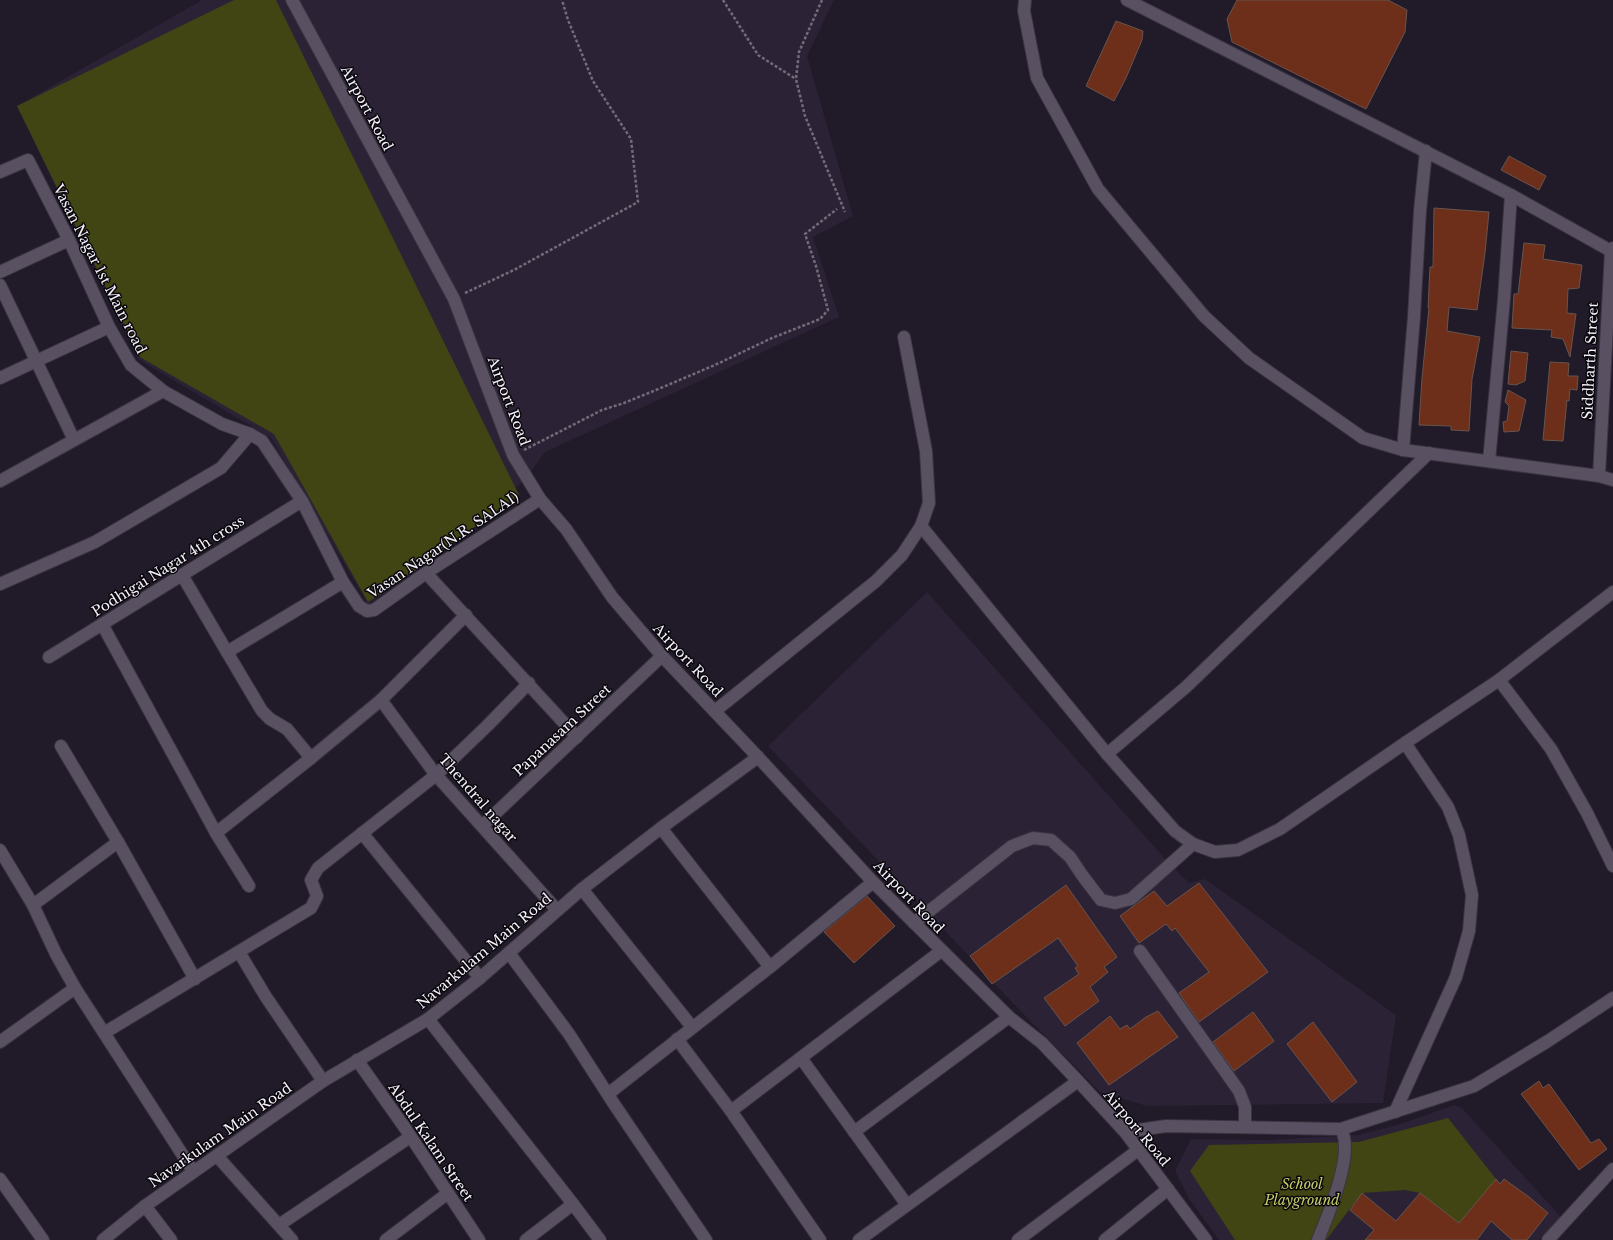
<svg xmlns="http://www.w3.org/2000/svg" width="1613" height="1240" font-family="'Libre Baskerville',serif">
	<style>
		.built { fill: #2c2235 }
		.green { fill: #414514 }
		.building { fill: #6d2f19; stroke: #68544e }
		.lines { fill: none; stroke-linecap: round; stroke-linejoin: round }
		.minor-casing { stroke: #3a3440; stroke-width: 14 }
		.path { stroke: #726c78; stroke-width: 2.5; stroke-dasharray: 3 2; stroke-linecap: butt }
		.minor { stroke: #595161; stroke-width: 12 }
		.labels { text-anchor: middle; stroke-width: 3; stroke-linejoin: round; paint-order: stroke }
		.street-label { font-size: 14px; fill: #f6f2fc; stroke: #09070c }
		.park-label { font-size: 14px; font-style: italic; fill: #c2cb67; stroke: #09070c }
	</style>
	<rect width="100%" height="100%" fill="#211a28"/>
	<!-- built -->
	<g class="built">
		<polygon points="202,0 834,0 807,56 853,216 813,237 839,317 545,452 525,480 425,567 368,604 271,438 138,359 17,106"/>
		<polygon points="927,592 1169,863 1189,883 1205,879 1396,1015 1383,1103 1147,1106 1100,1092 1006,996 923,907 768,746"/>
		<polygon points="1455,1105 1462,1108 1561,1217 1539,1240 1219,1240 1189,1199 1175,1171 1191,1139 1270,1140 1358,1135 1400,1124"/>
	</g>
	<!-- green -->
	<g class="green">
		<polygon points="234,0 276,0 519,495 422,565 368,602 274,434 140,357 17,106"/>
		<polygon points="1448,1118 1496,1179 1459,1223 1420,1193 1405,1190 1362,1193 1326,1240 1235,1240 1190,1171 1209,1145 1359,1142"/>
	</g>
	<!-- building -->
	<g class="building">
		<polygon points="1237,0 1388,0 1407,10 1405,32 1366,109 1232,42 1227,19"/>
		<polygon points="1116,21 1143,31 1142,40 1126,78 1114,101 1086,86"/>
		<polygon points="1509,156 1546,176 1539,190 1501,170"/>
		<polygon points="1434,208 1489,212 1485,253 1477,310 1449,307 1447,331 1480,337 1472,379 1469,431 1451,430 1451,426 1419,425 1422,378 1429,308 1428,308 1430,267 1433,267"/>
		<polygon points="1524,243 1545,245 1543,259 1582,265 1579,288 1568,289 1567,313 1576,314 1570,357 1563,339 1551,337 1552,330 1512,328 1514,294 1518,294"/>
		<polygon points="1511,351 1528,353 1525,381 1516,385 1508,384"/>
		<polygon points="1550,362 1569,363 1568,376 1578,376 1577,390 1570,389 1569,401 1567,400 1563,441 1543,440"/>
		<polygon points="1508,390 1526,400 1519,431 1504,432 1503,422 1507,421 1509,406 1505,402"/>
		<polygon points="1199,883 1268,972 1199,1022 1179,993 1209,972 1175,928 1172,931 1166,924 1139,943 1120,916 1154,891 1167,906"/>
		<polygon points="1066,885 1117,957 1104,967 1108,972 1090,987 1099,1001 1065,1026 1044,998 1079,974 1075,968 1078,966 1058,938 992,984 970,956"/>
		<polygon points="867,896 895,926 854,963 824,932"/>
		<polygon points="1158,1011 1178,1037 1109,1085 1077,1043 1110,1016 1120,1029 1127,1025 1130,1029 1146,1017"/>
		<polygon points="1253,1012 1274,1041 1234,1071 1213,1042"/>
		<polygon points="1313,1022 1357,1082 1332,1102 1287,1044"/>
		<polygon points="1539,1081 1543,1088 1549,1084 1591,1143 1599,1139 1607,1149 1579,1170 1521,1094"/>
		<polygon points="1496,1179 1500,1184 1504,1179 1529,1197 1548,1213 1527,1240 1512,1240 1491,1221 1477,1240 1365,1240 1374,1230 1350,1210 1362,1193 1396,1221 1420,1193 1459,1223"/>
	</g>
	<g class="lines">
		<defs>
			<g id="minor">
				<polyline points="292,0 454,299 513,455 540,499 566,529 612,597 662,656 758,757 873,882 1009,1017 1042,1043 1078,1081 1125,1132 1206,1240"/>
				<polyline points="1025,0 1024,11 1037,78 1098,189 1204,316 1249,358 1363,438 1403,450 1599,476 1613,480"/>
				<polyline points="1127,0 1448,163 1511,195 1611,251"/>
				<polyline points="0,172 28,160 69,240 109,327 131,365 163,391 222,424 250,434 262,441 302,501 343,582 359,606 367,611 374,610 426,573 540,499"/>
				<polyline points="0,272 69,240"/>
				<polyline points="0,285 74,440"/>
				<polyline points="0,378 109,327"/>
				<polyline points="1403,450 1414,317 1420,211 1426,151"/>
				<polyline points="1489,461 1504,299 1511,195"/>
				<polyline points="1599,476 1611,251 1613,248"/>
				<polyline points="0,481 163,391"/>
				<polyline points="921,526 1107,754 1175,831 1193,844 1215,852 1238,850 1280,829 1405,743 1499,680 1613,592"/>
				<polyline points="426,573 577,737"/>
				<polyline points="182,575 227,652"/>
				<polyline points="0,584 95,542 221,468 250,434"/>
				<polyline points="102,624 216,833 249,886"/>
				<polyline points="49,657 302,501"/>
				<polyline points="1499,680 1551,749 1587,813 1613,866"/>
				<polyline points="381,700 436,775 557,910"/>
				<polyline points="715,711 876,581 902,555 921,526 929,503 926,451 904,337"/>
				<polyline points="61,746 118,842"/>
				<polyline points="1107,754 1186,687 1429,453"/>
				<polyline points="311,758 287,729 270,719 262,711 227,652 343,582"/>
				<polyline points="482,826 662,656"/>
				<polyline points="661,828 770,967"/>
				<polyline points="216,833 311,758 381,700 466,615"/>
				<polyline points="362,833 480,978"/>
				<polyline points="0,850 33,905 56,954 75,988 193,1171"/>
				<polyline points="582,889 692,1027"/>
				<polyline points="33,905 118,842 195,979"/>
				<polyline points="914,923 1012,846 1033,838 1051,840 1070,857 1082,875 1101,900 1115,903 1131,899 1193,844"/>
				<polyline points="1140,951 1239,1091 1245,1107 1245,1127"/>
				<polyline points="239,952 266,997 323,1081"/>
				<polyline points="509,953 569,1034 614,1104 706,1240"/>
				<polyline points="428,1019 573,1204 600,1240"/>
				<polyline points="104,1033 311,908 317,896 311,880 318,868 436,775 488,725 529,683"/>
				<polyline points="677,1039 731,1111"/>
				<polyline points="0,1042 75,988"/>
				<polyline points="801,1058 907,1205"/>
				<polyline points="357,1060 405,1128 479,1240"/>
				<polyline points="608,1094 770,967 873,882"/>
				<polyline points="1395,1112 1456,977 1469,931 1472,895 1459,835 1448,807 1405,743"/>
				<polyline points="854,1132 1009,1017"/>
				<polyline points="1125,1132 1166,1126 1341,1129 1474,1086 1548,1041 1613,998"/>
				<polyline points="217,1156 292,1240"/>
				<polyline points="0,1179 43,1240"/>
				<polyline points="145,1206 171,1240"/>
				<polyline points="279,1225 410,1137"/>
				<polyline points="103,1240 145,1206 323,1081 428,1019 480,978 582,889 661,828 758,757"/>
				<polyline points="386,1240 448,1193"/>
				<polyline points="526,1240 573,1204"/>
				<polyline points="820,1240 731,1111 941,951"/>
				<polyline points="859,1240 1078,1081"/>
				<polyline points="1018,1240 1138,1150"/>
				<polyline points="1105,1240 1168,1189"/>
				<path d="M1318,1240C1328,1215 1355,1153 1341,1129"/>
				<polyline points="1548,1240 1613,1169"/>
			</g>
		</defs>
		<!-- minor casing -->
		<use href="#minor" class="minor-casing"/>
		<!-- path -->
		<g class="path">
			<polyline points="723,0 758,55 796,79"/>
			<polyline points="822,0 799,52 796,79 805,116 845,212"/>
			<polyline points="465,293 514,270 638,202 631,139 593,81 568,20 562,0"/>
			<polyline points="524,450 602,410 624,403 656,390 715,365 772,338 820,319 828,310 816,266 805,234 837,209"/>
		</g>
		<!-- minor -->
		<use href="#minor" class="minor"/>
	</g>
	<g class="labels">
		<!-- street labels -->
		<g class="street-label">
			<text transform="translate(367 108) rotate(62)" y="5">Airport Road</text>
			<text transform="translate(100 269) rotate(63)" y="5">Vasan Nagar 1st Main road</text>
			<text transform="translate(1590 361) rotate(-87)" y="5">Siddharth Street</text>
			<text transform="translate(509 401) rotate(69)" y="5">Airport Road</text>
			<text transform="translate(443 545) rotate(-34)" y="5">Vasan Nagar(N.R. SALAI)</text>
			<text transform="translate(168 566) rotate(-32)" y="5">Podhigai Nagar 4th cross</text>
			<text transform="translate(688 660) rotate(47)" y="5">Airport Road</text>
			<text transform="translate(562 730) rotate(-43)" y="5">Papanasam Street</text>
			<text transform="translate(478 798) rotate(49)" y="5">Thendral nagar</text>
			<text transform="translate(909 897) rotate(46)" y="5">Airport Road</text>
			<text transform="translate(484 951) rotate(-40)" y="5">Navarkulam Main Road</text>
			<text transform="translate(1137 1128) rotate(50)" y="5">Airport Road</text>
			<text transform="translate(220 1135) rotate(-35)" y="5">Navarkulam Main Road</text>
			<text transform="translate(431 1142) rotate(56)" y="5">Abdul Kalam Street</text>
		</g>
		<!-- park labels -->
		<g class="park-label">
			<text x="1302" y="1189">School<tspan x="1302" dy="16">Playground</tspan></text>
		</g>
	</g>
</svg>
